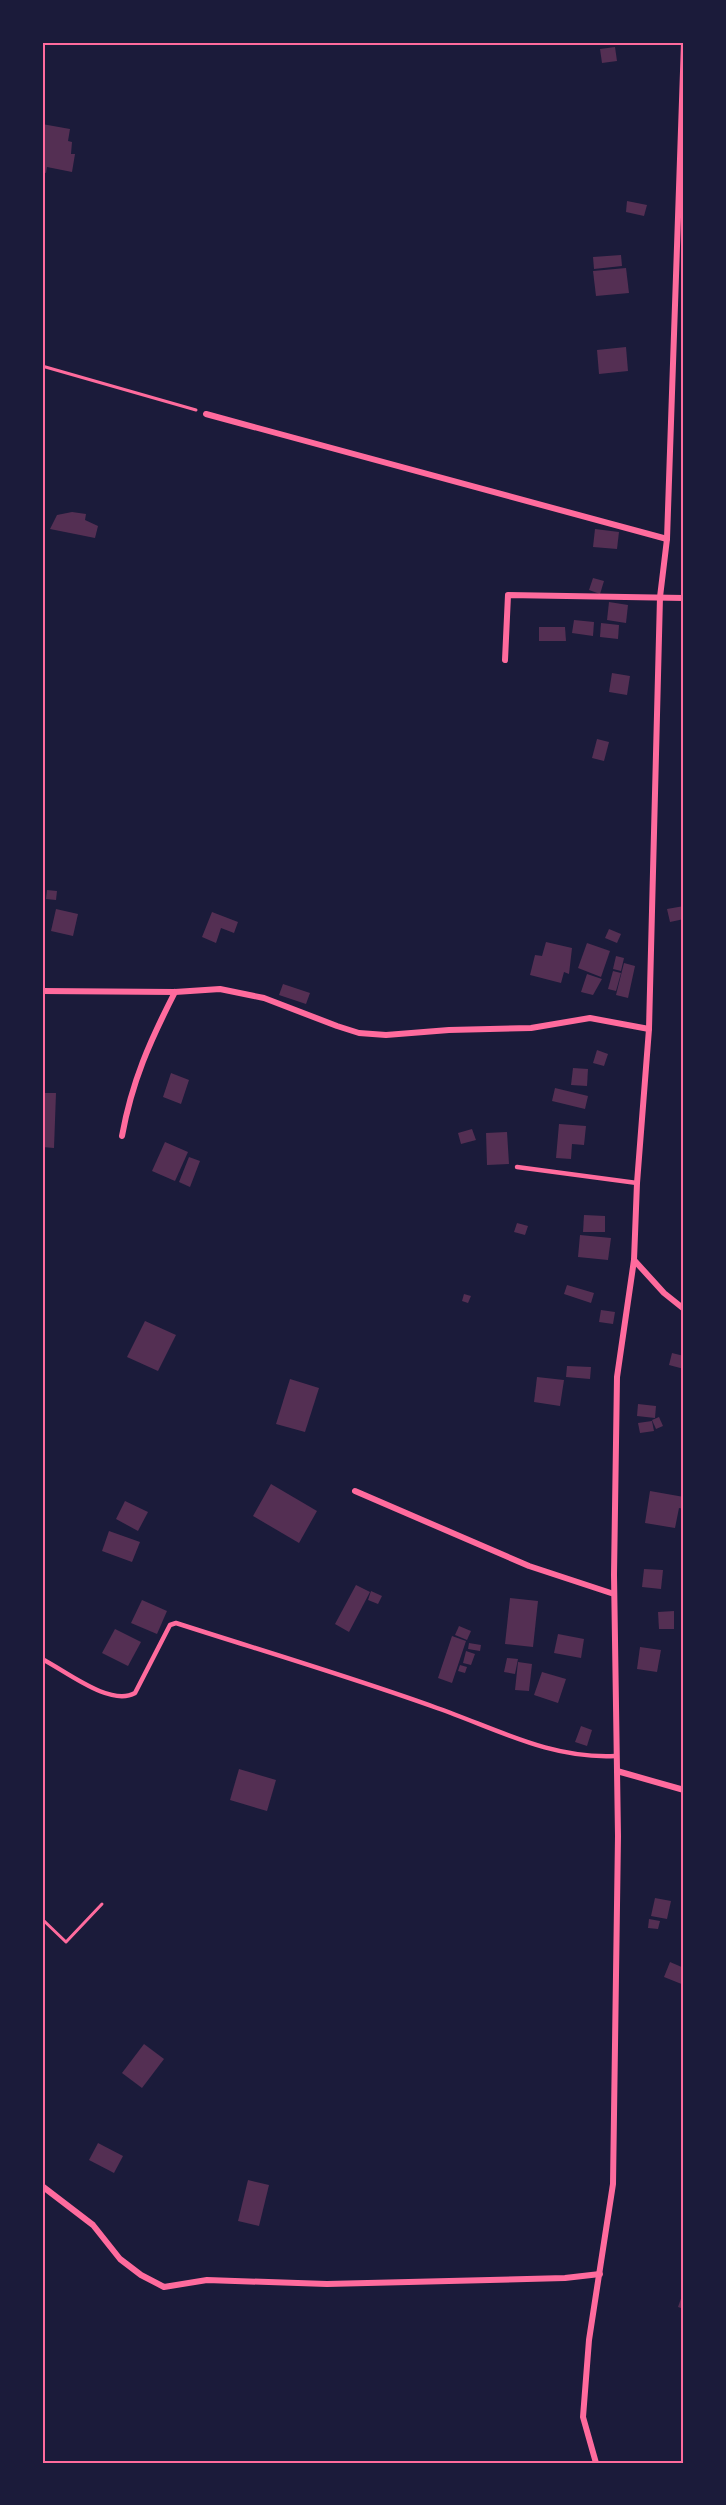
<svg xmlns="http://www.w3.org/2000/svg" width="726" height="2505" font-family="'Libre Baskerville',serif">
	<style>
		.building { fill: #542f53 }
		.lines { fill: none; stroke-linecap: round; stroke-linejoin: round }
		.path { stroke: #ff6b9d; stroke-width: 3 }
		.service { stroke: #ff6b9d; stroke-width: 4.5 }
		.minor { stroke: #ff6b9d; stroke-width: 6 }
		.neatline { fill: none; stroke: #ff6b9d; stroke-width: 2 }
	</style>
	<rect width="100%" height="100%" fill="#1b1b3a"/>
	<!-- building -->
	<g class="building">
		<polygon points="615,47 617,61 602,63 600,49"/>
		<polygon points="42,124 70,129 68,141 72,142 71,154 75,154 72,172 47,167 46,173 42,172"/>
		<polygon points="627,201 647,205 644,216 626,212"/>
		<polygon points="621,255 622,266 594,269 593,257"/>
		<polygon points="626,268 629,293 596,296 593,271"/>
		<polygon points="626,347 628,371 599,374 597,350"/>
		<polygon points="72,512 86,514 85,520 98,526 95,538 50,529 57,515"/>
		<polygon points="595,529 619,532 617,549 593,547"/>
		<polygon points="593,578 604,581 600,594 589,590"/>
		<polygon points="609,602 628,605 626,623 607,620"/>
		<polygon points="574,620 594,622 593,636 572,633"/>
		<polygon points="601,623 619,625 618,639 600,637"/>
		<polygon points="539,627 565,627 566,641 539,641"/>
		<polygon points="612,673 630,676 627,695 609,692"/>
		<polygon points="597,739 609,742 604,761 592,758"/>
		<polygon points="47,890 57,891 56,900 46,899"/>
		<polygon points="684,906 684,919 670,922 667,909"/>
		<polygon points="56,909 78,914 73,936 51,931"/>
		<polygon points="212,912 238,922 234,933 221,928 216,943 202,937"/>
		<polygon points="609,929 621,934 617,943 605,938"/>
		<polygon points="546,942 572,948 569,974 564,972 561,983 530,975 535,955 542,956"/>
		<polygon points="587,943 610,951 601,977 578,968"/>
		<polygon points="616,956 624,958 621,971 613,969"/>
		<polygon points="624,963 635,966 628,998 616,995"/>
		<polygon points="613,971 621,973 616,991 608,989"/>
		<polygon points="587,974 602,979 593,995 581,992"/>
		<polygon points="283,984 310,993 306,1004 279,995"/>
		<polygon points="597,1050 608,1054 604,1066 593,1063"/>
		<polygon points="573,1068 588,1069 587,1086 571,1085"/>
		<polygon points="171,1073 189,1080 181,1104 163,1097"/>
		<polygon points="555,1088 588,1096 585,1109 552,1101"/>
		<polygon points="42,1093 56,1093 54,1148 42,1147"/>
		<polygon points="559,1124 586,1126 584,1145 572,1144 571,1159 556,1158"/>
		<polygon points="472,1129 476,1140 461,1144 458,1133"/>
		<polygon points="507,1132 509,1164 487,1165 486,1133"/>
		<polygon points="165,1142 188,1152 175,1181 152,1171"/>
		<polygon points="189,1157 200,1161 190,1187 179,1182"/>
		<polygon points="584,1215 605,1216 605,1232 583,1232"/>
		<polygon points="517,1223 528,1226 525,1235 514,1232"/>
		<polygon points="580,1235 611,1238 608,1260 578,1257"/>
		<polygon points="567,1285 594,1293 591,1303 564,1294"/>
		<polygon points="464,1294 471,1296 468,1303 462,1301"/>
		<polygon points="601,1310 615,1312 613,1324 599,1322"/>
		<polygon points="145,1321 176,1335 158,1371 127,1357"/>
		<polygon points="672,1353 684,1356 684,1369 669,1365"/>
		<polygon points="567,1366 591,1367 590,1379 566,1377"/>
		<polygon points="537,1377 564,1380 560,1406 534,1402"/>
		<polygon points="290,1379 319,1388 305,1432 276,1424"/>
		<polygon points="638,1404 656,1406 655,1418 637,1416"/>
		<polygon points="659,1417 663,1426 656,1429 652,1420"/>
		<polygon points="652,1421 654,1431 640,1433 638,1423"/>
		<polygon points="271,1484 317,1511 299,1543 253,1516"/>
		<polygon points="650,1491 684,1497 684,1509 679,1508 675,1528 645,1523"/>
		<polygon points="125,1501 148,1512 138,1531 116,1519"/>
		<polygon points="109,1531 140,1542 132,1562 102,1551"/>
		<polygon points="644,1569 663,1570 661,1589 642,1587"/>
		<polygon points="356,1585 370,1592 349,1632 335,1624"/>
		<polygon points="371,1591 382,1596 378,1604 368,1600"/>
		<polygon points="510,1598 538,1601 533,1647 505,1644"/>
		<polygon points="142,1600 167,1611 157,1634 131,1623"/>
		<polygon points="674,1611 674,1629 659,1629 658,1612"/>
		<polygon points="459,1626 471,1631 467,1640 455,1635"/>
		<polygon points="115,1629 141,1642 128,1666 102,1653"/>
		<polygon points="558,1634 584,1639 581,1658 554,1653"/>
		<polygon points="452,1636 466,1641 452,1683 438,1678"/>
		<polygon points="469,1643 481,1645 480,1651 468,1649"/>
		<polygon points="640,1647 661,1650 657,1672 637,1669"/>
		<polygon points="466,1651 475,1654 471,1665 463,1663"/>
		<polygon points="507,1658 518,1659 515,1674 504,1672"/>
		<polygon points="518,1662 532,1664 529,1691 515,1690"/>
		<polygon points="460,1665 467,1667 465,1673 458,1671"/>
		<polygon points="542,1672 566,1679 558,1703 534,1695"/>
		<polygon points="581,1726 592,1730 587,1746 575,1742"/>
		<polygon points="239,1769 276,1780 267,1811 230,1800"/>
		<polygon points="655,1898 671,1901 667,1919 651,1916"/>
		<polygon points="649,1919 660,1921 658,1929 648,1928"/>
		<polygon points="670,1962 684,1968 684,1985 664,1977"/>
		<polygon points="144,2044 164,2059 142,2088 122,2073"/>
		<polygon points="98,2143 123,2156 114,2173 89,2160"/>
		<polygon points="248,2180 269,2185 259,2226 238,2221"/>
		<polygon points="684,2290 684,2309 678,2307"/>
	</g>
	<g class="lines">
		<!-- path -->
		<g class="path">
			<polyline points="42,366 196,410"/>
			<polyline points="42,1919 66,1942 102,1904"/>
		</g>
		<!-- service -->
		<g class="service">
			<polyline points="517,1167 637,1183"/>
			<path d="M42,1659C66,1671 110,1707 135,1693L170,1625L176,1623C263,1651 351,1677 437,1708C497,1729 550,1759 615,1756"/>
		</g>
		<!-- minor -->
		<g class="minor">
			<polyline points="684,42 667,539 660,597 649,1029 637,1183 634,1260 664,1293 684,1309"/>
			<polyline points="206,414 667,539"/>
			<polyline points="505,660 508,595 684,598"/>
			<polyline points="42,991 175,992 220,989 264,998 337,1026 359,1033 386,1035 449,1030 531,1028 590,1018 649,1029"/>
			<path d="M122,1136C132,1081 150,1041 175,992"/>
			<polyline points="355,1491 529,1566 614,1594"/>
			<polyline points="617,1771 684,1790"/>
			<polyline points="42,2186 93,2225 120,2259 141,2275 164,2287 207,2280 327,2284 565,2278 600,2274"/>
			<polyline points="596,2463 583,2417 589,2340 613,2184 618,1836 614,1575 617,1377 634,1260"/>
		</g>
	</g>
	<!-- border -->
	<rect width="726" height="2505" fill="none" stroke="#1b1b3a" stroke-width="87"/>
	<rect x="44" y="44" width="638" height="2418" class="neatline"/>
</svg>
